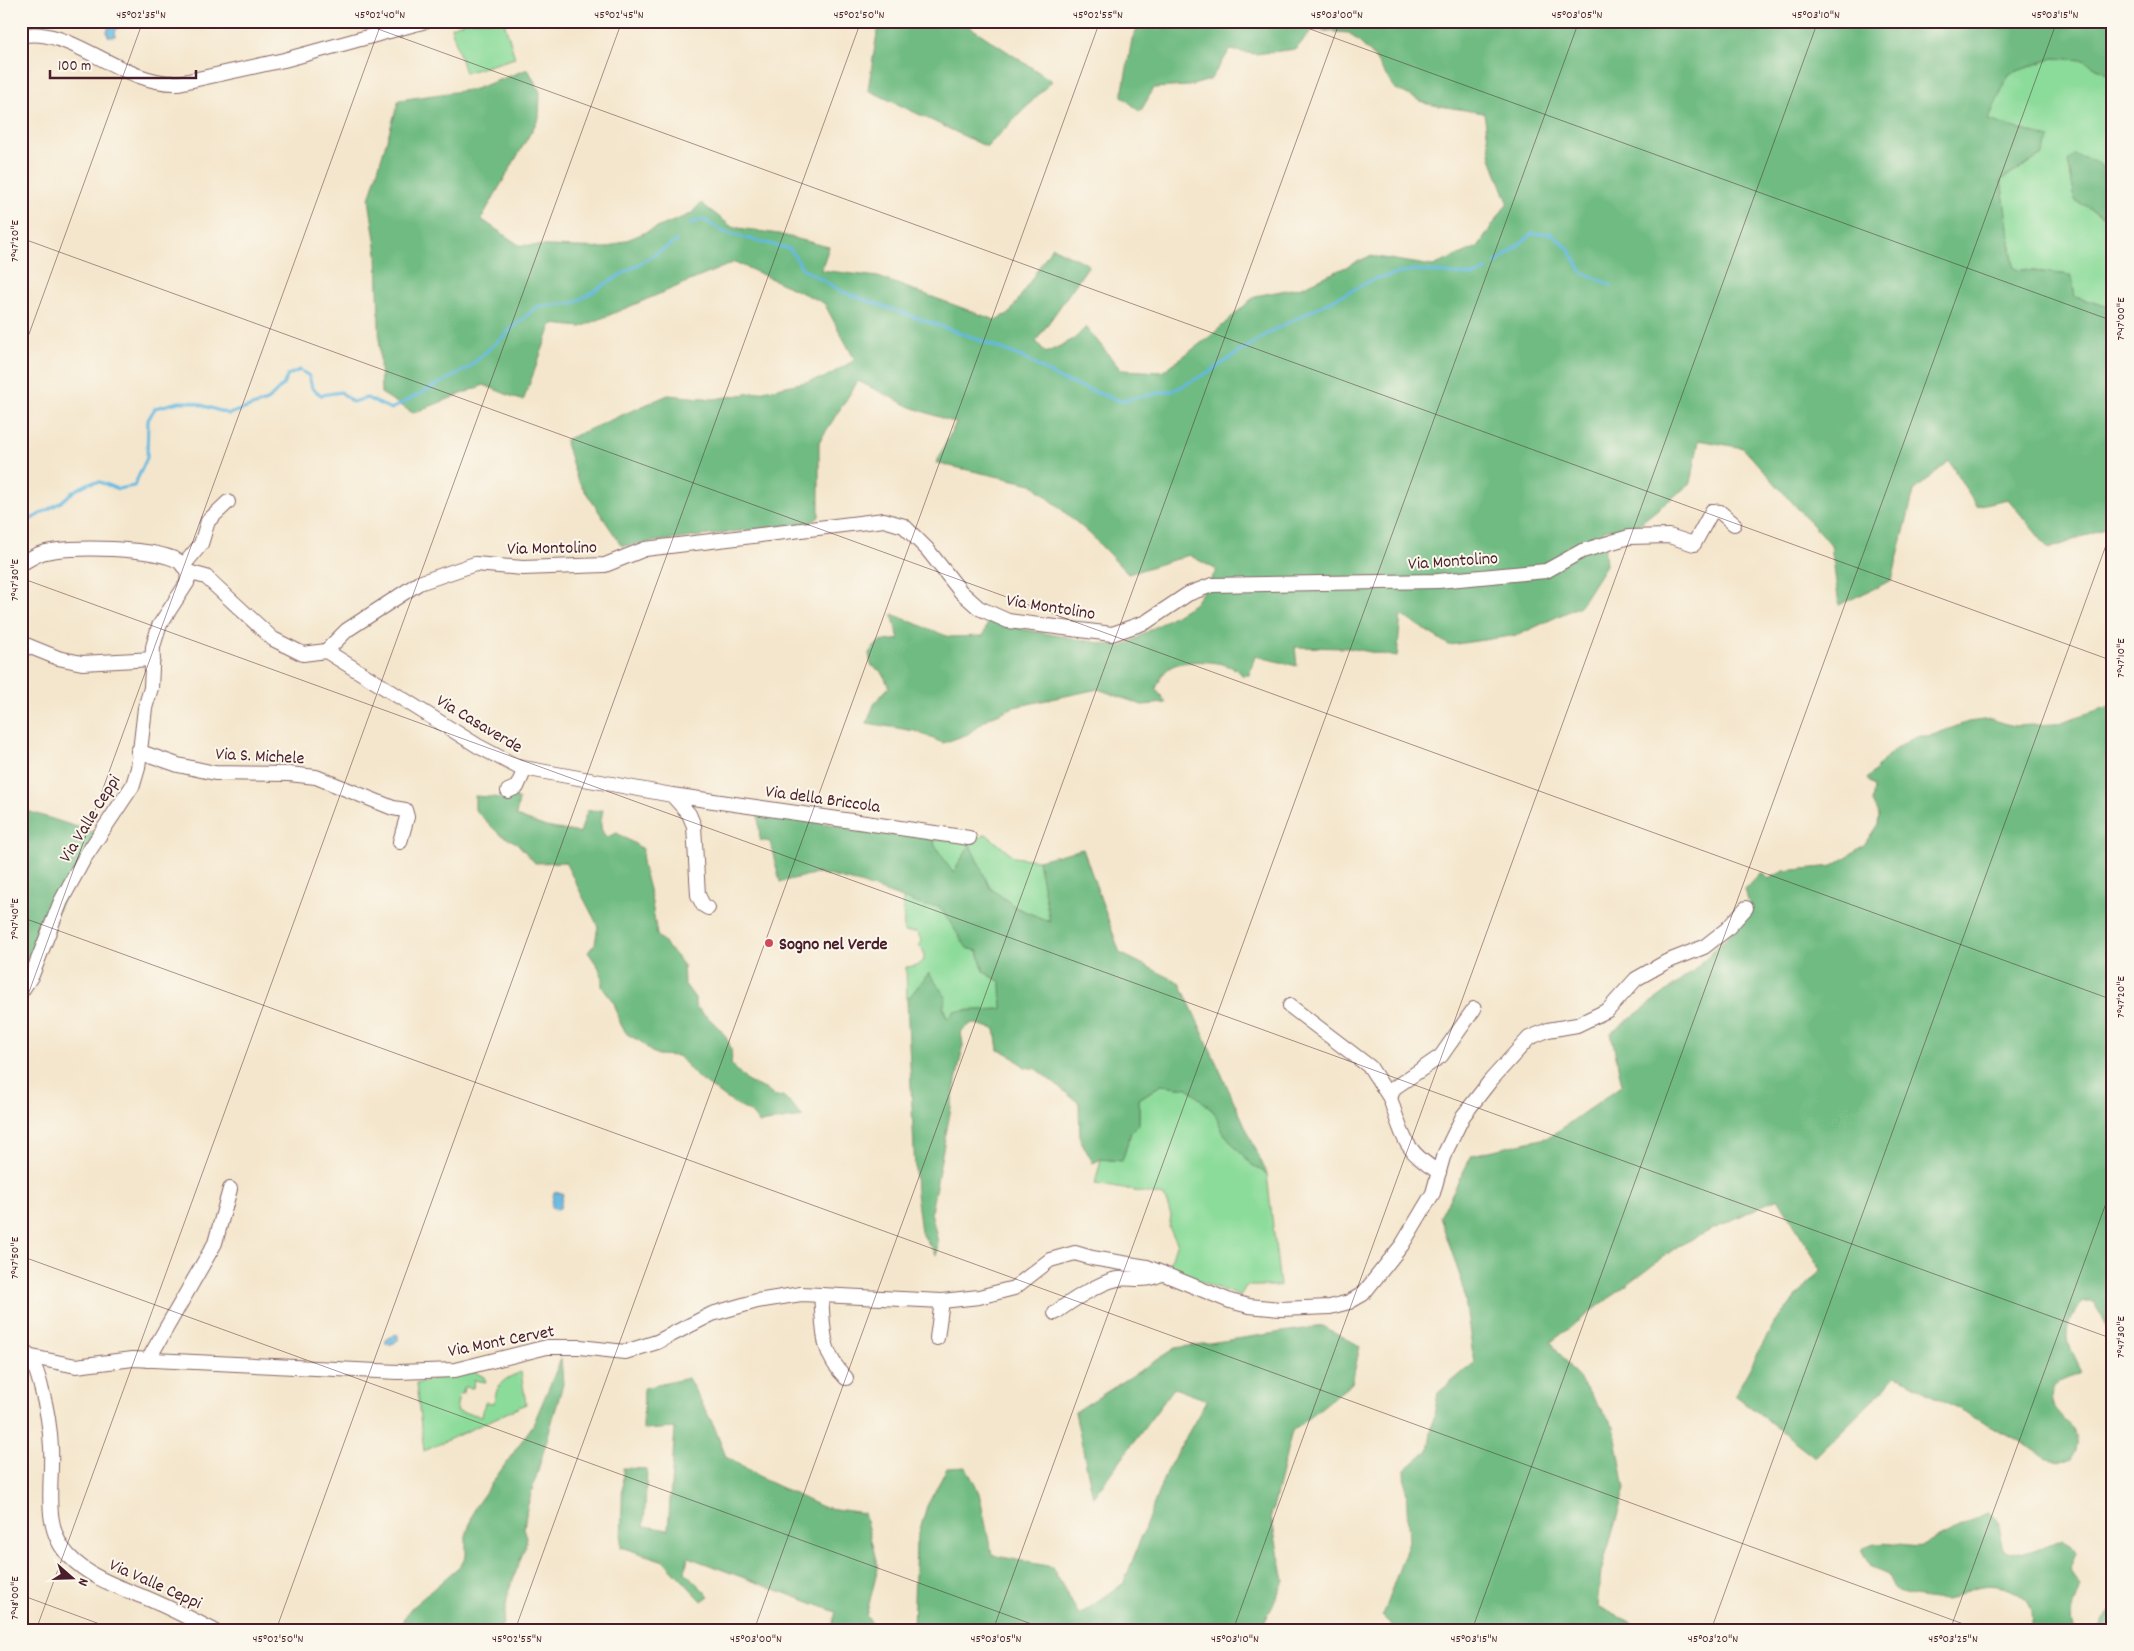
<svg xmlns="http://www.w3.org/2000/svg" width="2134" height="1651" font-family="Dekko,sans-serif">
	<style>
		.green { fill: #8bdb9a; stroke: #6a7d62 }
		.forest { fill: #70bb82; stroke: #5d6d56 }
		.water { fill: #64b9e1; stroke: #576c86 }
		.lines { fill: none; stroke-linecap: round; stroke-linejoin: round }
		.stream { stroke: #64b9e1; stroke-width: 3 }
		.minor-casing { stroke: #866563; stroke-width: 16 }
		.minor { stroke: #fff; stroke-width: 14 }
		.ticks { fill: none; stroke: #4a1f2b; stroke-width: 1; stroke-opacity: 0.45 }
		.poi-dot { fill: #d1495b; stroke: #fbf7ec; stroke-width: 2 }
		.labels { text-anchor: middle; stroke-width: 4; stroke-linejoin: round; paint-order: stroke }
		.street-label { font-size: 18px; fill: #4a1f2b; stroke: #fbf7ec }
		.poi-label { font-size: 18px; font-weight: bold; fill: #4a1f2b; stroke: #fbf7ec; text-anchor: start }
		.neatline { fill: none; stroke: #4a1f2b; stroke-width: 2 }
		.ticks-label { font-size: 12px; text-anchor: middle; fill: #4a1f2b }
	</style>
	<rect width="100%" height="100%" fill="#fbf7ec"/>
	<filter id="ink" filterUnits="userSpaceOnUse"><feTurbulence type="fractalNoise" baseFrequency=".02" numOctaves="2"/><feDisplacementMap in="SourceGraphic" scale="10" xChannelSelector="R" yChannelSelector="G"/><feConvolveMatrix kernelMatrix="1 2 1 2 8 2 1 2 1" color-interpolation-filters="sRGB"/></filter>
	<filter id="wash" filterUnits="userSpaceOnUse"><feTurbulence type="fractalNoise" baseFrequency=".0096" numOctaves="4" result="noise"/><feDisplacementMap in="SourceGraphic" scale="20" xChannelSelector="R" yChannelSelector="G"/><feGaussianBlur stdDeviation="1.12" result="paint"/><feColorMatrix in="noise" values="0 0 0 0 0 0 0 0 0 0 0 0 0 0 0 0 0 1.4 0 .05"/><feComposite in="paint" operator="in"/></filter>
	<g filter="url(#wash)">
		<rect width="100%" height="100%" fill="#f4e6cc"/>
		<!-- green -->
		<g class="green">
			<polygon points="468,21 504,21 515,58 465,73 451,27"/>
			<polygon points="2053,58 2084,60 2113,78 2113,175 2094,161 2075,200 2113,222 2113,288 2109,307 2075,297 2071,275 2014,269 2001,179 2042,155 1988,120 2009,74"/>
			<polygon points="986,834 1014,857 1038,860 1051,922 1017,908 990,888 970,846 953,874 934,844 935,839 973,841"/>
			<polygon points="903,898 925,906 939,905 967,948 978,951 984,972 1001,982 1003,1009 955,1011 948,1019 929,973 907,1000 906,967 916,966 924,960 924,952 919,945 921,940 917,932 904,932"/>
			<polygon points="1161,1085 1188,1088 1214,1112 1223,1132 1252,1165 1267,1174 1280,1286 1246,1286 1240,1296 1168,1270 1177,1242 1169,1228 1171,1215 1164,1196 1095,1184 1101,1159 1122,1161 1131,1132 1139,1124 1139,1099"/>
			<path d="M471,1370L484,1377L486,1382L474,1380L473,1388L464,1387L463,1394H459L456,1411L482,1416L485,1402L494,1403C497,1383 502,1380 521,1372L526,1404L424,1451L416,1384Z"/>
		</g>
		<!-- forest -->
		<g class="forest">
			<polygon points="879,21 961,21 1052,81 987,147 868,90"/>
			<path d="M1141,21H2113V78L2084,60L2053,58L2009,74L1988,120L2050,138L2042,155L2001,180L2014,269L2071,275L2075,297L2109,307L2113,288V525L2049,549L2008,499L1976,506L1949,461L1914,491L1892,580L1839,605L1831,545L1743,448L1699,440L1691,483L1635,527L1603,530L1606,565L1580,606L1518,635L1449,645L1401,615L1397,657L1349,648L1295,647L1297,666L1255,656L1249,675H1242C1231,660 1192,659 1175,665C1164,669 1160,679 1156,689L1166,703L1142,705L1098,689L1014,707L988,718L968,734L943,743L915,731L867,723L875,702L889,687L882,672L871,665L869,653L879,642L899,639L892,614L949,637L983,636L989,620L1027,630L1122,647L1195,603L1217,570L1189,555L1128,574L1090,534L1032,484L936,463L956,423L911,407L858,381L819,442V517L812,522L622,546L577,479L565,440L668,395L714,399L759,392L824,378L855,360L824,303L735,262L581,327L552,324L523,401L484,385L413,413L381,393L377,253L369,199L399,100L475,89L528,69L540,92L539,118L481,219L519,245L607,248L691,214L701,203L732,227L778,234L829,247L821,270L878,277L995,320L1010,313L1052,247L1089,265L1036,341L1046,353L1074,339L1086,327L1121,370L1162,372L1212,335L1255,296L1302,287L1370,256L1433,266L1478,247L1508,202L1491,158L1484,113L1427,104L1394,88L1372,54L1349,33L1312,30L1296,49L1255,54L1230,50L1210,80L1189,86L1154,88L1140,112L1122,96L1132,39Z"/>
			<polygon points="2074,155 2095,161 2113,175 2113,222 2075,200 2068,161"/>
			<path d="M2113,705V1338L2094,1302H2084C2072,1311 2064,1331 2070,1346C2073,1356 2079,1361 2080,1372C2073,1377 2062,1378 2056,1385C2034,1413 2098,1424 2070,1460C2056,1461 2046,1462 2036,1450L1897,1376L1815,1457L1735,1395L1775,1322L1821,1269L1778,1198L1678,1246L1551,1342L1614,1426L1625,1489L1601,1572L1597,1606L1642,1628L1397,1630L1382,1616L1409,1542L1405,1470L1428,1450L1438,1393L1474,1363L1463,1285L1440,1217L1472,1155L1550,1137L1622,1085L1611,1033L1691,973L1751,912L1745,889L1761,872L1768,879L1784,871L1833,866L1864,845L1878,824L1879,815L1872,802L1874,787L1867,779L1891,752L1916,736H1930L1968,722L1991,719L2013,726L2055,724Z"/>
			<path d="M475,796L519,799L516,816L546,827L580,833L587,811L603,810C601,820 598,830 607,837L617,833L643,849L642,863L651,897L657,935L683,964L684,983L695,998V1006C713,1023 736,1037 731,1064L748,1082L765,1089L775,1097L783,1096L803,1117L759,1123L750,1112L733,1103L697,1077L678,1056L658,1055L650,1051L643,1043L627,1034L621,1025L614,1003L602,987V977L599,968L588,952L595,944L598,926L565,862L535,863L517,843L499,834L475,810Z"/>
			<polygon points="21,809 96,833 21,984"/>
			<polygon points="758,814 935,839 934,844 953,873 970,845 990,888 1017,908 1050,922 1038,860 1083,849 1120,953 1180,983 1267,1174 1252,1165 1236,1148 1223,1132 1214,1112 1188,1088 1161,1085 1139,1099 1139,1124 1131,1132 1122,1161 1101,1159 1093,1163 1080,1139 1079,1103 1036,1069 1025,1067 1007,1053 998,1050 995,1029 972,1023 961,1032 963,1045 931,1212 938,1242 936,1255 921,1232 916,1193 907,1000 929,973 946,997 943,1009 948,1019 954,1011 1002,1009 1001,982 984,972 978,951 967,948 939,906 925,906 860,883 818,873 780,882 770,842 760,840"/>
			<polygon points="1323,1326 1360,1346 1352,1383 1292,1431 1271,1516 1284,1581 1261,1630 913,1630 916,1543 927,1506 947,1468 966,1467 979,1493 992,1555 1052,1567 1079,1615 1124,1583 1166,1472 1207,1400 1174,1388 1093,1497 1075,1412 1176,1348"/>
			<polygon points="561,1359 563,1384 527,1508 524,1528 527,1537 525,1547 508,1593 503,1624 499,1630 398,1630 410,1609 462,1564 466,1556 466,1536 475,1507 533,1425"/>
			<polygon points="688,1378 714,1426 726,1457 767,1481 822,1507 864,1513 878,1568 866,1616 878,1630 831,1630 836,1612 688,1557 685,1572 709,1596 702,1601 664,1561 621,1547 623,1468 647,1469 644,1526 668,1530 675,1428 643,1430 644,1388"/>
			<path d="M1988,1513C2004,1523 1998,1536 2005,1551C2024,1559 2044,1544 2064,1539L2072,1544L2076,1552L2069,1571L2080,1586C2075,1601 2067,1615 2074,1630H2029C2041,1598 2007,1582 1981,1586C1968,1588 1958,1598 1945,1600C1939,1600 1900,1595 1896,1591C1893,1588 1890,1579 1888,1574L1871,1567L1862,1550C1881,1536 1902,1549 1923,1546Z"/>
			<polygon points="2113,1609 2113,1630 2097,1630 2104,1617"/>
		</g>
		<!-- water -->
		<g class="water">
			<polygon points="112,21 120,23 119,28 116,29 115,36 112,37 108,36 107,31"/>
			<polygon points="554,1192 563,1194 560,1208 555,1210 551,1207"/>
			<polygon points="395,1334 398,1335 398,1341 389,1345 386,1344 386,1340"/>
		</g>
		<g class="lines">
			<!-- stream -->
			<g class="stream">
				<polyline points="690,224 702,219 726,233 790,249 803,269 843,292 969,336 1022,357 1062,380 1120,401 1175,390 1209,372 1270,332 1374,279 1413,270 1475,276 1487,269"/>
				<polyline points="1495,264 1532,234 1551,233 1569,249 1582,272 1611,285"/>
				<polyline points="21,525 61,502 74,491 89,483 100,482 118,489 134,486 147,458 148,420 155,408 179,402 192,402 229,414 267,401 283,385 288,375 300,370 309,376 312,388 321,395 341,392 352,402 367,398 391,409 467,369 536,307 574,303 677,241"/>
			</g>
		</g>
	</g>
	<g filter="url(#ink)">
		<g class="lines">
			<defs>
				<g id="minor">
					<path d="M21,36C69,24 122,86 179,83L284,60L426,21"/>
					<path d="M21,564C28,560 35,555 42,553C65,545 162,547 181,563C183,565 186,569 188,572"/>
					<polyline points="183,566 201,544 208,521 228,502"/>
					<polyline points="188,572 206,577 273,639 303,654 326,651 478,746 518,767 672,795 689,814 694,826 698,895 703,905 708,908"/>
					<polyline points="21,643 58,658 82,663 153,659"/>
					<polyline points="326,651 347,630 419,583 475,564 523,568 605,565 645,549 884,520 904,526 927,549 961,592 979,608 1008,621 1112,634 1146,622 1188,594 1212,585 1438,581 1546,571 1582,551 1629,537 1669,536 1694,544 1712,511 1720,512 1734,524"/>
					<polyline points="138,751 178,765 215,773 289,774 316,777 393,808 405,810 407,817 400,842"/>
					<polyline points="508,791 517,787 525,769"/>
					<polyline points="672,795 969,838"/>
					<polyline points="21,992 32,975 61,901 85,857 133,785 138,768 145,708 151,688 153,647 159,626 187,583 188,572"/>
					<polyline points="1290,1006 1370,1067 1390,1098"/>
					<path d="M1439,1172C1404,1152 1402,1134 1390,1098L1394,1088L1441,1056L1474,1009"/>
					<path d="M821,1295C824,1329 820,1352 846,1378"/>
					<path d="M1055,1313C1068,1303 1100,1282 1117,1279C1132,1277 1148,1283 1162,1273"/>
					<polyline points="937,1338 942,1301"/>
					<path d="M21,1348C34,1360 38,1374 42,1391C47,1409 50,1428 51,1447C53,1483 41,1527 69,1556C91,1579 122,1588 151,1600C172,1609 193,1620 213,1630"/>
					<polyline points="32,1357 76,1366 133,1359 398,1372 455,1370 547,1347 580,1347 625,1352 657,1342 712,1314 757,1301 801,1294 942,1301 979,1297 1014,1288 1050,1260 1075,1253 1092,1258 1147,1267 1230,1301 1249,1306 1280,1309 1330,1307 1349,1302 1363,1294 1402,1245 1433,1193 1443,1157 1463,1116 1491,1080 1529,1038 1548,1030 1577,1025 1608,1010 1636,979 1666,962 1704,947 1727,929 1746,908"/>
					<polyline points="148,1360 215,1243 230,1189"/>
				</g>
			</defs>
			<!-- minor casing -->
			<use href="#minor" class="minor-casing"/>
			<!-- minor -->
			<use href="#minor" class="minor"/>
		</g>
	</g>
	<!-- ticks -->
	<path class="ticks" d="M356,21L2113,661M1288,21L2113,321M21,238L2113,1000M21,356L143,21M21,578L2113,1339M21,917L1980,1630M21,1014L382,21M21,1256L1048,1630M21,1595L116,1630M36,1630L622,21M276,1630L861,21M515,1630L1100,21M754,1630L1340,21M993,1630L1579,21M1233,1630L1818,21M1472,1630L2057,21M1711,1630L2113,526M1950,1630L2113,1184"/>
	<!-- markers -->
	<circle class="poi-dot" cx="769" cy="943" r="5"/>
	<g class="labels">
		<!-- street labels -->
		<g class="street-label">
			<text transform="translate(552 547) rotate(-1)" y="6">Via Montolino</text>
			<text transform="translate(1453 560) rotate(-4)" y="6">Via Montolino</text>
			<text transform="translate(1051 606) rotate(9)" y="6">Via Montolino</text>
			<text transform="translate(480 723) rotate(31)" y="6">Via Casaverde</text>
			<text transform="translate(260 755) rotate(3)" y="6">Via S. Michele</text>
			<text transform="translate(823 798) rotate(8)" y="6">Via della Briccola</text>
			<text transform="translate(89 818) rotate(-58)" y="6">Via Valle Ceppi</text>
			<text transform="translate(501 1340) rotate(-11)" y="6">Via Mont Cervet</text>
			<text transform="translate(156 1583) rotate(24)" y="6">Via Valle Ceppi</text>
		</g>
		<!-- poi labels -->
		<g class="poi-label">
			<text x="779" y="949">Sogno nel Verde</text>
		</g>
	</g>
	<!-- margin -->
	<rect width="2134" height="1651" fill="none" stroke="#fbf7ec" stroke-width="55"/>
	<!-- north arrow -->
	<g transform="translate(72 1578) rotate(110)" stroke="#fbf7ec" stroke-width="4" paint-order="stroke">
	<path d="M0-4L9 19L0 12L-9 19Z" fill="#4a1f2b"/>
	<text y="-8" font-size="14" font-weight="bold" text-anchor="middle" fill="#4a1f2b">N</text>
	</g>
	<!-- scale -->
	<path d="M50 70v8h146v-8" fill="none" stroke="#4a1f2b" stroke-width="2.5"/>
	<text x="58" y="70" font-size="15" fill="#4a1f2b" stroke="#fbf7ec" stroke-width="4" paint-order="stroke">100 m</text>
	<rect x="28" y="28" width="2078" height="1596" class="neatline"/>
	<g class="ticks-label">
		<text x="141" y="18">45°02'35"N</text>
		<text x="380" y="18">45°02'40"N</text>
		<text x="619" y="18">45°02'45"N</text>
		<text x="859" y="18">45°02'50"N</text>
		<text x="1098" y="18">45°02'55"N</text>
		<text x="1337" y="18">45°03'00"N</text>
		<text x="1577" y="18">45°03'05"N</text>
		<text x="1816" y="18">45°03'10"N</text>
		<text x="2055" y="18">45°03'15"N</text>
		<text transform="translate(14 241) rotate(-90)" y="4">7°47'20"E</text>
		<text transform="translate(2120 319) rotate(-90)" y="4">7°47'00"E</text>
		<text transform="translate(14 580) rotate(-90)" y="4">7°47'30"E</text>
		<text transform="translate(2120 658) rotate(-90)" y="4">7°47'10"E</text>
		<text transform="translate(14 919) rotate(-90)" y="4">7°47'40"E</text>
		<text transform="translate(2120 997) rotate(-90)" y="4">7°47'20"E</text>
		<text transform="translate(14 1258) rotate(-90)" y="4">7°47'50"E</text>
		<text transform="translate(2120 1337) rotate(-90)" y="4">7°47'30"E</text>
		<text transform="translate(14 1598) rotate(-90)" y="4">7°48'00"E</text>
		<text x="278" y="1642">45°02'50"N</text>
		<text x="517" y="1642">45°02'55"N</text>
		<text x="756" y="1642">45°03'00"N</text>
		<text x="996" y="1642">45°03'05"N</text>
		<text x="1235" y="1642">45°03'10"N</text>
		<text x="1474" y="1642">45°03'15"N</text>
		<text x="1713" y="1642">45°03'20"N</text>
		<text x="1953" y="1642">45°03'25"N</text>
	</g>
</svg>
